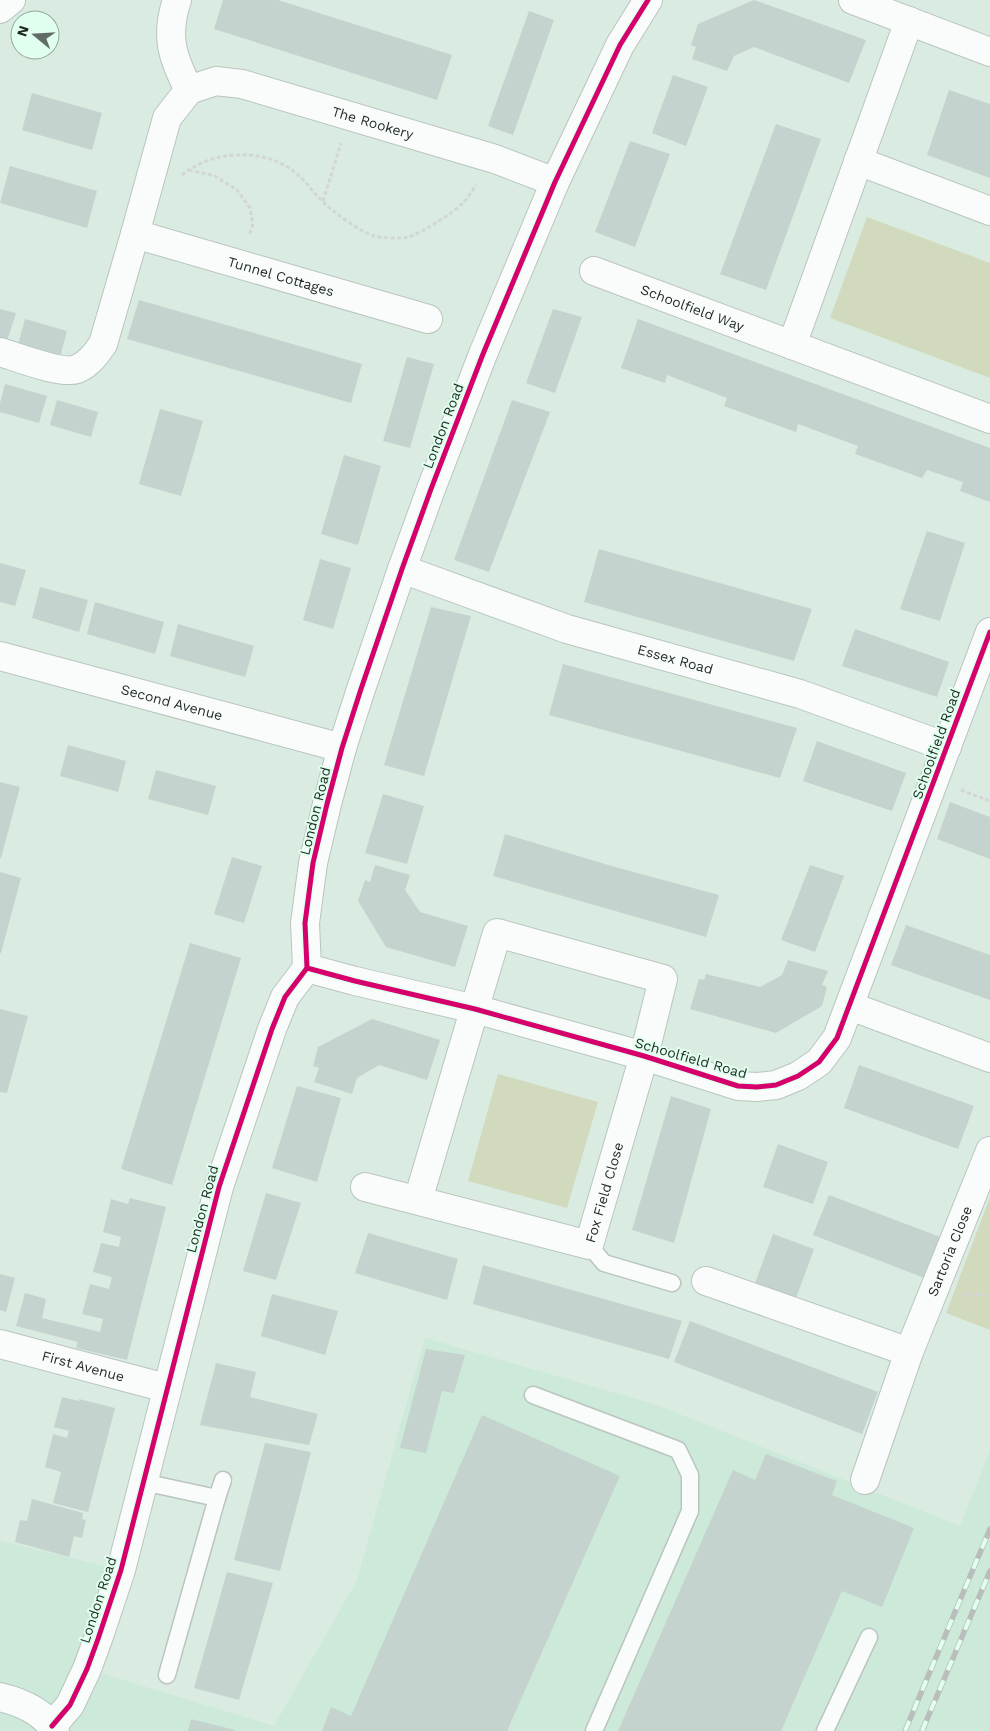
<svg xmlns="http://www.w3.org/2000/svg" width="990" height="1731" font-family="'Work Sans',sans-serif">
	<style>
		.built { fill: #cde9da }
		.green { fill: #d2dabe }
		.building { fill: #c5d3ce }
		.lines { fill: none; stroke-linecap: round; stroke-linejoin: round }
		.lane-casing { stroke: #b9c5bf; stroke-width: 19 }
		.street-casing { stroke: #b9c5bf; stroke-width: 30 }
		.secondary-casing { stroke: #b9c5bf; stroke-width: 30 }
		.path { stroke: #d2d7d4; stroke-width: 3; stroke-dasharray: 4 2.5; stroke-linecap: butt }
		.lane { stroke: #f9fcfb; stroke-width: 16 }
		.street { stroke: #f9fcfb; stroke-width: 28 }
		.secondary { stroke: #f9fcfb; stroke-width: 28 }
		.rail-casing { stroke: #b9bdbb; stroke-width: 5.5 }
		.rail { stroke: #e1ffee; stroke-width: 4; stroke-dasharray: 11; stroke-linecap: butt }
		.cycleway-casing { stroke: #e1ffee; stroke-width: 8 }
		.cycleway { stroke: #d6006c; stroke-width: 5 }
		.labels { text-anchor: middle; stroke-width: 4; stroke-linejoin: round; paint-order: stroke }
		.street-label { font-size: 14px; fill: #1e2923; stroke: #e1ffee }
	</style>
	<rect width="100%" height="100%" fill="#daebe2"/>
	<!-- built -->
	<polygon class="built" points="425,1338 654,1404 960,1526 990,1451 990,1731 0,1731 0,1541 121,1570 87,1669 274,1726 357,1580"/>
	<!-- green -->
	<g class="green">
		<polygon points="867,217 990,263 990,378 830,318"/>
		<polygon points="498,1074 598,1102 567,1208 468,1181"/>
		<polygon points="990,1197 990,1330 946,1313"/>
	</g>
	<!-- building -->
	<g class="building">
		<polygon points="223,0 278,0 452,55 437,100 214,29"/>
		<polygon points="754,0 866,40 849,83 754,47 734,56 727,71 692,59 696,47 691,45 698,24"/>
		<polygon points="529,11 554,20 513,135 488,126"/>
		<polygon points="673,75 708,87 686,146 652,133"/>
		<polygon points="949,90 990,104 990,178 927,155"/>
		<polygon points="32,93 102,113 92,150 22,130"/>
		<polygon points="776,124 821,139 766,290 720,274"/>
		<polygon points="630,141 670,154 635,247 595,232"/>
		<polygon points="10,166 97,191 87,228 0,203"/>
		<polygon points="139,300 362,364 351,403 127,339"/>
		<polygon points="0,309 16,313 7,341 0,339"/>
		<polygon points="553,309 582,317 555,393 526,383"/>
		<polygon points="25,319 67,331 60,357 18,345"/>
		<polygon points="638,319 990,448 990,502 960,491 963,482 927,470 922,478 855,454 858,446 798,424 796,432 724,406 727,398 667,375 665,383 621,368"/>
		<polygon points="407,357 434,364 410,448 383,441"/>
		<polygon points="5,384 47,396 39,423 0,412 0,403"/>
		<polygon points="57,400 98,412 91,437 50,425"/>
		<polygon points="512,400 550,412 489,572 454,560"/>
		<polygon points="160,409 203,421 181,496 139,484"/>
		<polygon points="344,455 381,466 358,545 321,534"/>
		<polygon points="927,531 965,543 940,621 900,609"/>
		<polygon points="599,549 812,609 794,661 584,602"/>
		<polygon points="320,559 351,568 333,629 303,620"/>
		<polygon points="0,563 26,570 15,606 0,602"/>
		<polygon points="40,587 88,600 79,632 32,618"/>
		<polygon points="95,602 164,622 155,654 87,634"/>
		<polygon points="431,607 471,616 424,776 384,765"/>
		<polygon points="178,624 254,646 245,677 170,656"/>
		<polygon points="855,629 949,662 937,697 842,666"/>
		<polygon points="563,664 797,728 780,778 549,715"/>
		<polygon points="817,741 906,773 892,811 803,781"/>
		<polygon points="68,745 126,761 118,792 60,776"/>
		<polygon points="156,770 216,786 208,815 148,799"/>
		<polygon points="0,782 20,787 1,858 0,858"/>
		<polygon points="383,794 424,806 407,864 365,853"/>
		<polygon points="950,802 990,817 990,859 937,839"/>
		<polygon points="505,834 615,867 719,895 706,937 493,876"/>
		<polygon points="232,857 262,866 244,923 214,914"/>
		<polygon points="375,865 410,875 405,890 420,912 468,926 455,967 386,947 358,901 365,880 370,882"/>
		<polygon points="810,865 844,876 815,952 781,940"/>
		<polygon points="0,872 21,878 1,953 0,953"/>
		<polygon points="906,925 990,955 990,1000 891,965"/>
		<polygon points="190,943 241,958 172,1185 121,1169"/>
		<polygon points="788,960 828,971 822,985 827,987 822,1006 776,1033 690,1009 699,979 704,980 706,974 760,987 782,975"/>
		<polygon points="0,1009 28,1016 7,1093 0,1092"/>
		<polygon points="372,1019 440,1040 427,1080 379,1065 357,1078 352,1094 314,1082 319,1068 313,1066 318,1047"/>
		<polygon points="859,1065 974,1106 958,1149 844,1108"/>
		<polygon points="297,1086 341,1098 317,1182 272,1168"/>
		<polygon points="671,1096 711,1109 674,1243 632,1230"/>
		<polygon points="778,1144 828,1162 813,1204 763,1187"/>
		<polygon points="266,1193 301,1203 276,1280 243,1271"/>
		<polygon points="829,1195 943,1238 927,1279 813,1235"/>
		<polygon points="130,1198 166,1207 127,1360 76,1348 78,1342 16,1326 25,1293 46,1299 42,1318 100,1332 103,1319 82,1314 90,1284 109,1289 112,1277 93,1272 101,1243 119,1247 121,1237 103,1232 111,1199 128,1204"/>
		<polygon points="368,1233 458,1259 447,1300 355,1273"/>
		<polygon points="773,1234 814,1249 795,1301 754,1286"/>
		<polygon points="483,1265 682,1321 669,1359 473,1304"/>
		<polygon points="0,1274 15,1278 6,1312 0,1310"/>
		<polygon points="272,1294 338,1311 325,1355 261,1336"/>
		<polygon points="690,1321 878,1392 862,1434 674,1362"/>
		<polygon points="426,1349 465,1355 454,1393 442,1391 426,1453 400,1448"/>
		<polygon points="216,1363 256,1372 250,1397 318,1414 309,1445 200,1425"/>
		<polygon points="62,1397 79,1401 79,1399 115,1408 88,1512 53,1503 61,1472 45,1467 53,1434 67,1438 69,1431 54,1427"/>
		<polygon points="482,1415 620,1476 507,1731 322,1731 331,1707 351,1716"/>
		<polygon points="265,1443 311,1452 280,1571 234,1560"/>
		<polygon points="766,1454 837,1481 832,1495 914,1528 882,1607 842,1591 781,1731 618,1731 733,1470 755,1480"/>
		<polygon points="32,1499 83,1513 82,1519 86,1520 82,1538 74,1536 69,1557 15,1542 20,1520 27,1521"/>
		<polygon points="227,1572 273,1583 239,1700 194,1688"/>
		<polygon points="191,1719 235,1730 235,1731 188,1731"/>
	</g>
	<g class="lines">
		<defs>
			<g id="lane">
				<polyline points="589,1245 604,1263 672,1283"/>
				<polyline points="533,1395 678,1450 690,1475 690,1511 594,1731"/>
				<polyline points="143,1482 217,1498 167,1675"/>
				<polyline points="217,1498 223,1480"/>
				<polyline points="825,1731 869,1637"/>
			</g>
			<g id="street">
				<path d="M177,0C165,36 172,57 189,90"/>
				<polyline points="853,0 990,52"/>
				<polyline points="0,9 11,0"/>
				<path id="s1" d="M189,90L216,81L242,84L495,159L555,182"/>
				<polyline points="858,161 990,211"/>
				<path id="s2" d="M135,234L428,319"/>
				<path id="s3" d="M594,271L990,419"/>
				<polyline points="792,345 909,21"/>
				<path d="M0,352C17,357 62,375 77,369C89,364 96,354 103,344L135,234L167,118L189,90"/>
				<path id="s4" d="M402,569L567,629L800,694L947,747"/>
				<path id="s5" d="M0,656L342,748"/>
				<polyline points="307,968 355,981 475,1009 644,1056 738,1086 757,1087 776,1085 798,1076 819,1062 837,1038 990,632"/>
				<polyline points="850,1006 990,1058"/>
				<path id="s6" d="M365,1187L589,1245L644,1056L663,979L497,933L418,1200"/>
				<polyline points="706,1281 909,1352"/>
				<path id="s7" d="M0,1344L166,1388"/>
				<path id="s8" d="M865,1480L909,1352L990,1151"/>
			</g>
			<g id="secondary">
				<path d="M0,1697C21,1702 44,1712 55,1731"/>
				<polyline points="52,1726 70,1705 87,1669 98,1639 121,1570 219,1187 272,1029 285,997 307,968 305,923 313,863 327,804 342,748 361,689 402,569 431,489 483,354 555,182 620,45 648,0"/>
			</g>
		</defs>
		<!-- lane casing -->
		<use href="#lane" class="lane-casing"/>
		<!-- street casing -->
		<use href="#street" class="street-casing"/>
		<!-- secondary casing -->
		<use href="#secondary" class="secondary-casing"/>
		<!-- path -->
		<g class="path">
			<polyline points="189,170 215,176 237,190 250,208 253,224 249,236"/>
			<path d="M182,175C211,151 261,147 292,170C305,179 312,192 324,203C335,213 359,231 374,236C380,238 403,239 408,237C421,234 454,212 463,203C468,198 472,191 476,185"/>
			<polyline points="323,201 341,143"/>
			<polyline points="961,790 990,801"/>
			<polyline points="963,1294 990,1295"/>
		</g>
		<!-- lane -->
		<use href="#lane" class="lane"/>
		<!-- street -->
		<use href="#street" class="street"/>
		<!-- secondary -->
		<use href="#secondary" class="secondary"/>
		<defs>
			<g id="rail">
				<polyline points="905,1731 990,1529"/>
				<polyline points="922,1731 990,1571"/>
			</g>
		</defs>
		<!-- rail casing -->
		<use href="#rail" class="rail-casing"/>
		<!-- rail -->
		<use href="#rail" class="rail"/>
		<defs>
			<g id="cycleway">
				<polyline points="307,968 355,981 475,1009 644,1056 738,1086 757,1087 776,1085 798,1076 819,1062 837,1038 990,632"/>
				<polyline points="52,1726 70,1705 87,1669 98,1639 121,1570 219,1187 272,1029 285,997 307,968 305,923 313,863 327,804 342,748 361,689 402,569 431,489 483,354 555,182 620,45 648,0"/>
			</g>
		</defs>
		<!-- cycleway casing -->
		<use href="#cycleway" class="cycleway-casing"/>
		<!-- cycleway -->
		<use href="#cycleway" class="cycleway"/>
	</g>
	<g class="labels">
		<!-- street labels -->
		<g class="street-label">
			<text dy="5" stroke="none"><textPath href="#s1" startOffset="191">The Rookery</textPath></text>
			<text dy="5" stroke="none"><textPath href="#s2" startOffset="152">Tunnel Cottages</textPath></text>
			<text dy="5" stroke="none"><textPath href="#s3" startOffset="105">Schoolfield Way</textPath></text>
			<text transform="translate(443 426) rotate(-69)" y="5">London Road</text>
			<text dy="5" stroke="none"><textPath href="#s4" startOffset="288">Essex Road</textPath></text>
			<text dy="5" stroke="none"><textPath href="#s5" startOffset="178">Second Avenue</textPath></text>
			<text transform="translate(936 744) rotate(-70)" y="5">Schoolfield Road</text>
			<text transform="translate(315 811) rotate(-76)" y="5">London Road</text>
			<text transform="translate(691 1058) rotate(16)" y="5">Schoolfield Road</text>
			<text dy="5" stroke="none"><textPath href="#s6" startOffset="286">Fox Field Close</textPath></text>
			<text transform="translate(202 1209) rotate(-75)" y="5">London Road</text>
			<text dy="5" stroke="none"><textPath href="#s8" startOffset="244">Sartoria Close</textPath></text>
			<text dy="5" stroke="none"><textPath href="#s7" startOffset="86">First Avenue</textPath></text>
			<text transform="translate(98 1600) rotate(-72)" y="5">London Road</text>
		</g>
	</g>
	<!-- north arrow -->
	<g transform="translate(35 35) rotate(288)"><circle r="24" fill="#e1ffee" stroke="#93a99d"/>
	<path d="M0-4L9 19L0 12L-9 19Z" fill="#606d66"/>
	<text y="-8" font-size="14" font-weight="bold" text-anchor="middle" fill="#1e2923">N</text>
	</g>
</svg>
